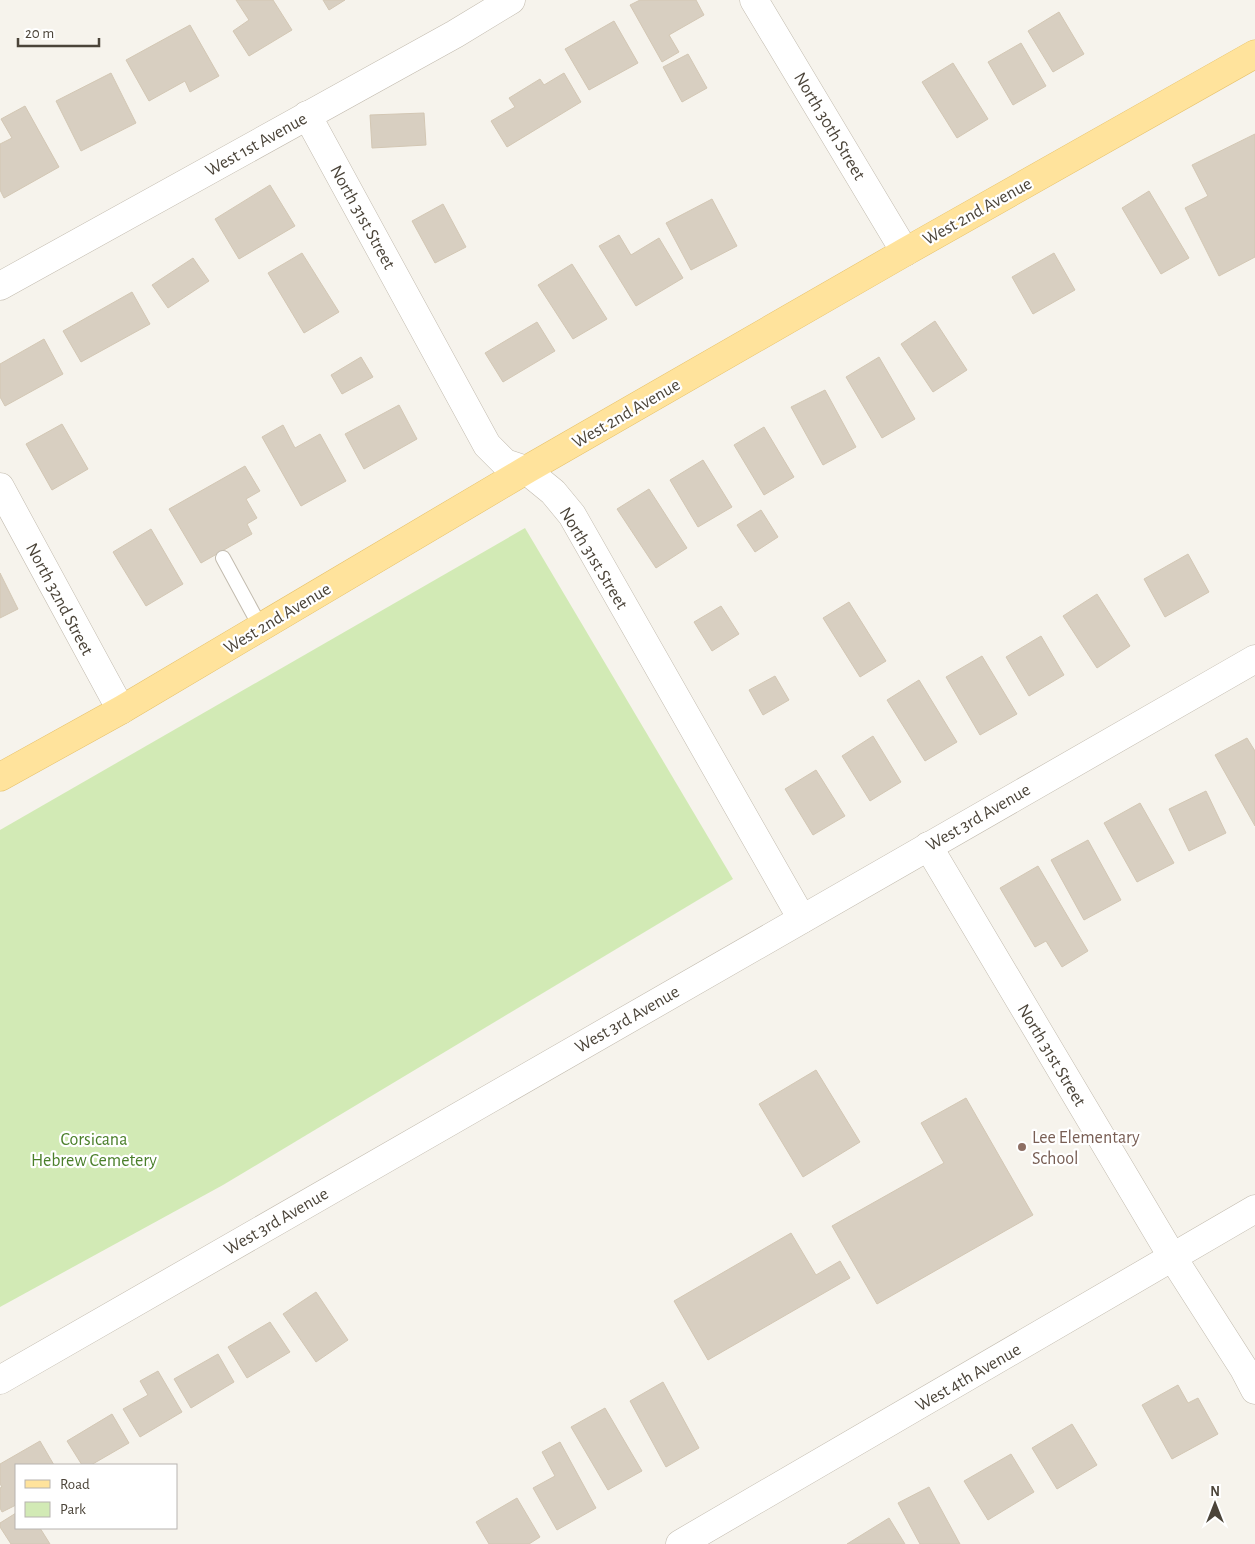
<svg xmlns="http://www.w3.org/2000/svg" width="1255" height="1544" font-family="'Alegreya Sans',sans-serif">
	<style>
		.green { fill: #d2eab5 }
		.building { fill: #d8cfc1; stroke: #d3c7b4 }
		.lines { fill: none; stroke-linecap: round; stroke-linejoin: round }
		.service-casing { stroke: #c2bbae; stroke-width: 16 }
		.minor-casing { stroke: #c2bbae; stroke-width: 29 }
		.primary-casing { stroke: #e6c16a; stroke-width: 29 }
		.service { stroke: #fff; stroke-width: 14 }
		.minor { stroke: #fff; stroke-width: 28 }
		.primary { stroke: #ffe39c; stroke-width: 28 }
		.education-dot { fill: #8d6e63; stroke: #fff; stroke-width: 2 }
		.labels { text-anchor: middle; stroke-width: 4.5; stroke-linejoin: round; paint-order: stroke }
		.street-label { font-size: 18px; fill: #4b4439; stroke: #fff }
		.education-label { font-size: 18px; fill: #785e54; stroke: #fff; text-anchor: start }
		.park-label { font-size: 18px; fill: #4a7f2a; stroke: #fff }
	</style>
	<rect width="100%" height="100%" fill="#f6f3ec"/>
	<!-- green -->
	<polygon class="green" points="525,528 733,879 223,1185 0,1307 0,830"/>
	<!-- building -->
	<g class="building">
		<polygon points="236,0 273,0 292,30 249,56 233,31 249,20"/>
		<polygon points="323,0 345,0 329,10"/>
		<polygon points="640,0 696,0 704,15 669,35 679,52 662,62 630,5"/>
		<polygon points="1059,12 1084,54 1053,72 1028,31"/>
		<polygon points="614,21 638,63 589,90 565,49"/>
		<polygon points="190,25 219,76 190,92 185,81 149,101 126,60"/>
		<polygon points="1021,43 1046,86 1013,105 988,62"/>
		<polygon points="688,54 707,88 682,102 663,67"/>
		<polygon points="953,63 988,119 957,138 922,82"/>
		<polygon points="111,73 136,123 81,151 56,101"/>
		<polygon points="564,73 581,102 507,147 491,121 515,107 509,98 540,79 544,85"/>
		<polygon points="25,106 59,167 4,198 0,190 0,144 12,138 1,119"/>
		<polygon points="424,113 426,145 372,148 370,115"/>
		<polygon points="1255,134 1255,257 1219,276 1185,208 1208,196 1192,165"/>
		<polygon points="270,185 295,226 239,259 215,219"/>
		<polygon points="1149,191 1189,258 1161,274 1122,208"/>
		<polygon points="712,199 737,246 691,270 666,223"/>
		<polygon points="443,204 466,247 435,263 412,221"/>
		<polygon points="619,235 631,255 659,238 683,278 636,306 599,246"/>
		<polygon points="302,253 339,312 304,333 268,273"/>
		<polygon points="1054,253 1075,290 1033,314 1012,277"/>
		<polygon points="193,258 209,281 168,308 152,285"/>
		<polygon points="572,264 607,319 573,339 538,285"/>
		<polygon points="132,292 150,324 81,362 63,331"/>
		<polygon points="935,321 967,370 933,392 901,344"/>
		<polygon points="537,322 555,351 503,382 485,353"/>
		<polygon points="44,339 63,374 5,406 0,397 0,364"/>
		<polygon points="361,357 373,377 342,394 331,375"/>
		<polygon points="879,357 915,419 882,438 846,377"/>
		<polygon points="825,390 856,447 823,465 791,407"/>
		<polygon points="399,405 417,439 364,469 345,434"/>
		<polygon points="62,424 88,469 52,490 26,444"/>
		<polygon points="283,425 295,448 320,434 346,481 301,506 262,437"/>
		<polygon points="764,427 794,477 764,495 734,445"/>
		<polygon points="703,460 732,507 698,527 670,480"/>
		<polygon points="245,466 260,491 246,499 257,518 247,524 252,534 201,563 169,509"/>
		<polygon points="649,489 687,548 656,568 617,509"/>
		<polygon points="761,510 778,537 755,552 737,525"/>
		<polygon points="151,529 183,584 146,606 113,552"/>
		<polygon points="1188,554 1209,592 1165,617 1144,579"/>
		<polygon points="0,573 18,609 0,618"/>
		<polygon points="1097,594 1130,646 1097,668 1063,616"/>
		<polygon points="849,602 886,661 860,677 823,618"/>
		<polygon points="721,606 739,634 712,651 694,622"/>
		<polygon points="1041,636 1064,675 1029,696 1006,657"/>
		<polygon points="982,656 1017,714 980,735 946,677"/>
		<polygon points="775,676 789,700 763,715 749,690"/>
		<polygon points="919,680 957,742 925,761 887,700"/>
		<polygon points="873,736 901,782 870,801 842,756"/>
		<polygon points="1247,738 1255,751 1255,826 1215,755"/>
		<polygon points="816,770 845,816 813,835 785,789"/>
		<polygon points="1206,791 1226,833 1189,851 1169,809"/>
		<polygon points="1140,803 1174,863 1137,882 1104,823"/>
		<polygon points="1088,840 1121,900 1084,920 1051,860"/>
		<polygon points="1038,866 1088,951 1062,967 1046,941 1035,947 1000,888"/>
		<polygon points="816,1070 860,1142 803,1177 759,1104"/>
		<polygon points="966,1098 1033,1215 877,1304 832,1226 944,1163 921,1123"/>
		<polygon points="791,1233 816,1275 840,1261 850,1278 708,1360 674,1301"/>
		<polygon points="316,1292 348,1340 316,1362 283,1314"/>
		<polygon points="270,1322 290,1352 247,1378 228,1347"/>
		<polygon points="218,1354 234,1382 191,1408 174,1379"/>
		<polygon points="158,1371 182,1412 140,1437 123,1409 148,1395 140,1381"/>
		<polygon points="663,1382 699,1448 666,1467 630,1401"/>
		<polygon points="1178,1385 1188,1403 1198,1398 1218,1434 1172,1459 1142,1405"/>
		<polygon points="605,1408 642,1471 608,1490 571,1427"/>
		<polygon points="112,1414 129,1443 91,1465 82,1465 67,1441"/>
		<polygon points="1072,1424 1097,1465 1057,1489 1032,1448"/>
		<polygon points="40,1441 54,1465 16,1465 16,1505 2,1512 0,1508 0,1488 2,1487 0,1484 0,1464"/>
		<polygon points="560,1442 596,1508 557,1530 533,1488 555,1476 542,1452"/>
		<polygon points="1011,1454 1034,1492 988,1520 964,1481"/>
		<polygon points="929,1487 960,1544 920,1544 898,1503"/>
		<polygon points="517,1498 540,1537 529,1544 489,1544 476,1522"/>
		<polygon points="16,1513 16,1528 40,1528 50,1544 11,1544 0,1527 0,1523"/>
		<polygon points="889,1518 905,1544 847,1544"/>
	</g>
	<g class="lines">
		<defs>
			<polyline id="service" points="223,558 261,628"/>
			<g id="minor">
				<polyline points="754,0 905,252"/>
				<polyline points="307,115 487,445 505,463 526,470 553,492 572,515 802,919"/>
				<polyline points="0,286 455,34 511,0"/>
				<polyline points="0,487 121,710"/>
				<polyline points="928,846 1173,1258 1244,1369 1255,1390"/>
				<polyline points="0,1380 1255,659"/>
				<polyline points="680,1544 1255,1209"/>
			</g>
			<polyline id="primary" points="0,777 121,710 526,470 905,252 1255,54"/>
		</defs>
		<!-- service casing -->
		<use href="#service" class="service-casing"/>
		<!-- minor casing -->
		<use href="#minor" class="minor-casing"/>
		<!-- primary casing -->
		<use href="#primary" class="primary-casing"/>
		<!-- service -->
		<use href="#service" class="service"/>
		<!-- minor -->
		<use href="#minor" class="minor"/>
		<!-- primary -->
		<use href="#primary" class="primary"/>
	</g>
	<!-- markers -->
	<circle class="education-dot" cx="1022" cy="1147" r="5"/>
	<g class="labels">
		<!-- street labels -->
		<g class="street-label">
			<text transform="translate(830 126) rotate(59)" y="6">North 30th Street</text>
			<text transform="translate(256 144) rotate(-29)" y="6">West 1st Avenue</text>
			<text transform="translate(977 211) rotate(-29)" y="6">West 2nd Avenue</text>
			<text transform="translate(363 217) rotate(61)" y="6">North 31st Street</text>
			<text transform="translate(626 413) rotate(-30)" y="6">West 2nd Avenue</text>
			<text transform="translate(594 558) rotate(59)" y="6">North 31st Street</text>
			<text transform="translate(60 599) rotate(62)" y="6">North 32nd Street</text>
			<text transform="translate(277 618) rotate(-31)" y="6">West 2nd Avenue</text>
			<text transform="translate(978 817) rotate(-30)" y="6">West 3rd Avenue</text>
			<text transform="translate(627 1019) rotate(-30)" y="6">West 3rd Avenue</text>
			<text transform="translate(1052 1055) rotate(59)" y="6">North 31st Street</text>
			<text transform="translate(276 1221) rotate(-30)" y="6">West 3rd Avenue</text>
			<text transform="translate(968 1377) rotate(-30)" y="6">West 4th Avenue</text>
		</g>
		<!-- education labels -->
		<g class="education-label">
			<text x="1032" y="1143">Lee Elementary<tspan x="1032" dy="21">School</tspan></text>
		</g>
		<!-- park labels -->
		<g class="park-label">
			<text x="94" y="1145">Corsicana<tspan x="94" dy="21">Hebrew Cemetery</tspan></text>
		</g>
	</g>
	<!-- legend -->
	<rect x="15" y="1464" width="162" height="65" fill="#ffffff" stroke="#b7b4b0"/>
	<rect x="25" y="1480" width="25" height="8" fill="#ffe39c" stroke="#b7b4b0"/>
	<text x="60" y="1489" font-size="15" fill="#4b4439">Road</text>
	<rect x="25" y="1502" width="25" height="15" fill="#d2eab5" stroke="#b7b4b0"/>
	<text x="60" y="1514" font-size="15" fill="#4b4439">Park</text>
	<!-- north arrow -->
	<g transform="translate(1215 1504)" stroke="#ffffff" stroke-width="4" paint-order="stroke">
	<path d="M0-4L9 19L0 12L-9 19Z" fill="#4b4439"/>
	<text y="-8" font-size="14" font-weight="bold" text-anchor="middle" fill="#4b4439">N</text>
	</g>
	<!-- scale -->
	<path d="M18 38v8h81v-8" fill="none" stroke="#4b4439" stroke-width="2.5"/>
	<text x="25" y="38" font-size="15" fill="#4b4439" stroke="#ffffff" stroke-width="4" paint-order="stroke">20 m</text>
</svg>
